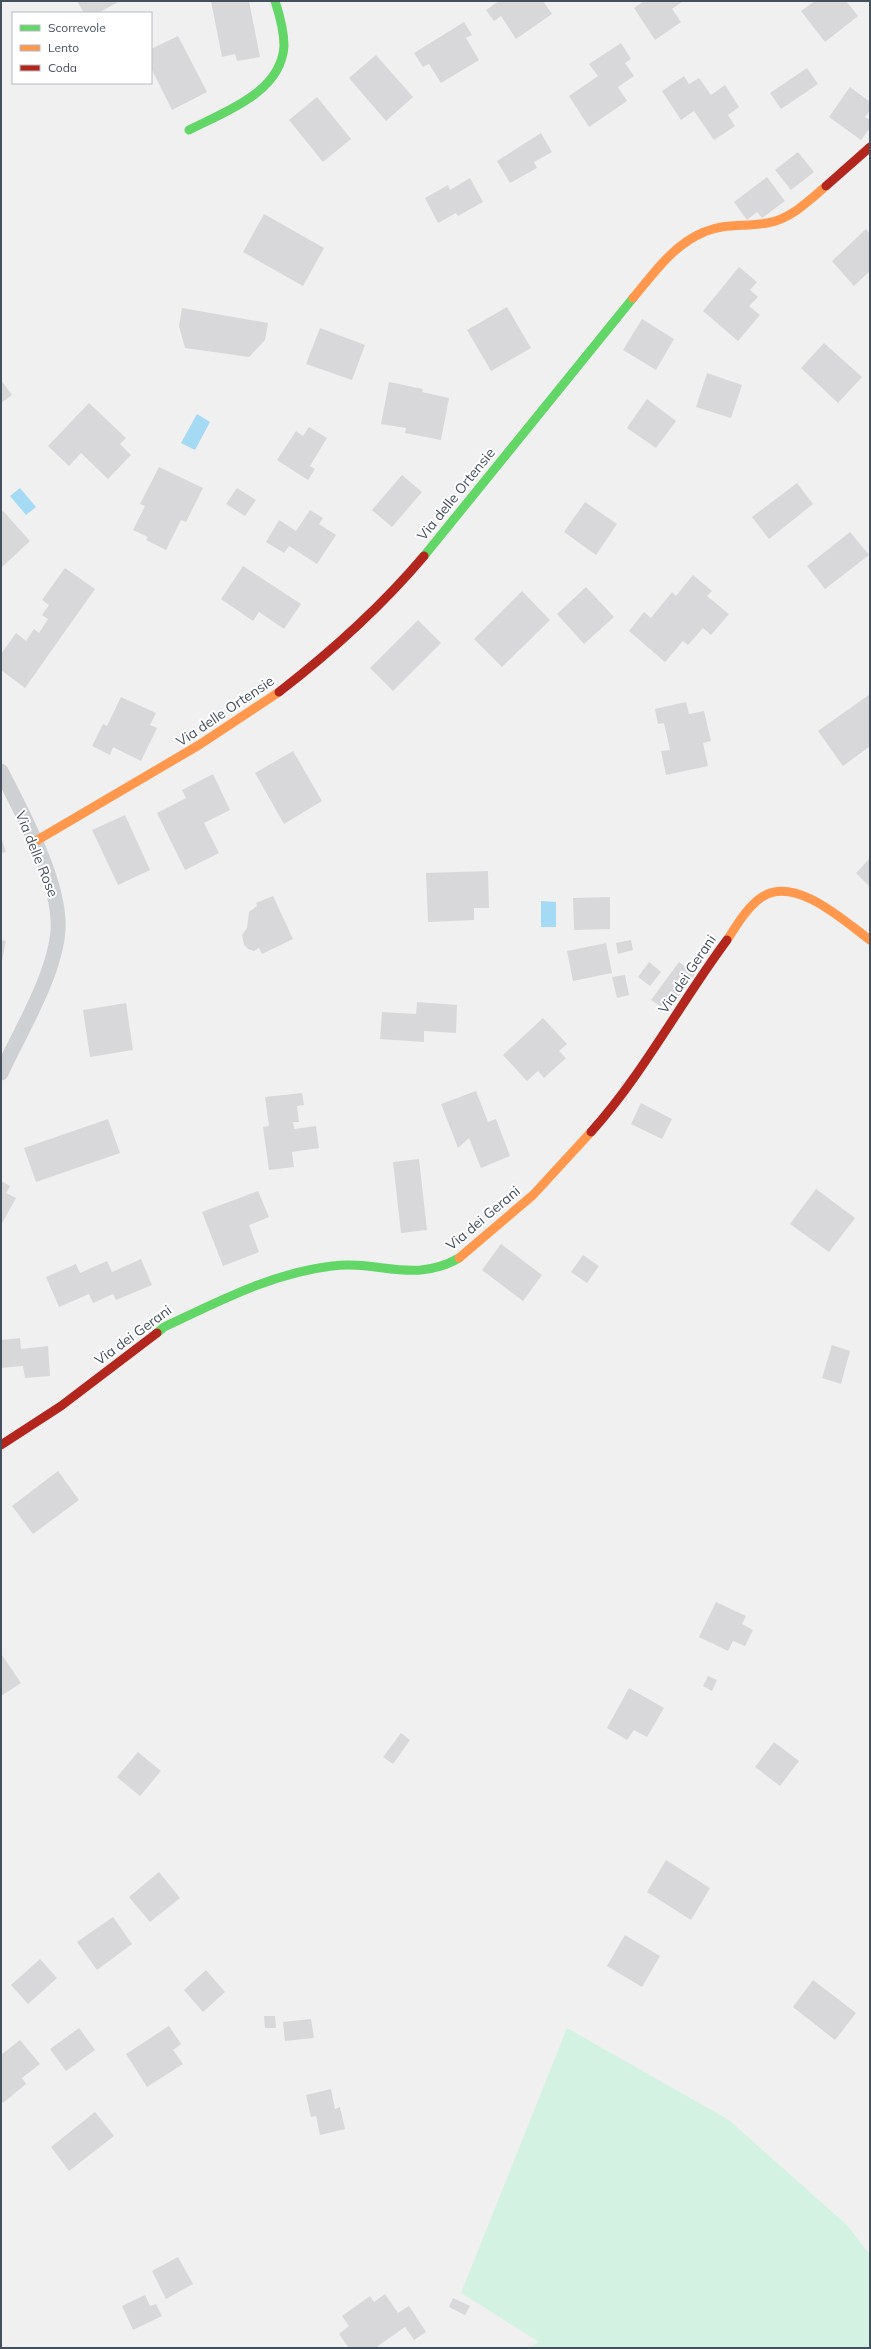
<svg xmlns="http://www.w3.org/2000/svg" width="871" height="2349" font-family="Mulish,sans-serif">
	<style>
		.green { fill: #d3f2e2 }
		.water { fill: #a4daf3 }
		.building { fill: #d8d8db }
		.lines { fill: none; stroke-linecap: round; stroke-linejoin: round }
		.street { stroke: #ced1d4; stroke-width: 15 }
		.fast { stroke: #63d668; stroke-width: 9 }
		.slow { stroke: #ff974d; stroke-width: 9 }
		.jam { stroke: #b3261e; stroke-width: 9 }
		.labels { text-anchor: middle; stroke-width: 4; stroke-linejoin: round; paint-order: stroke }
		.street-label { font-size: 14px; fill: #45505f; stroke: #fff }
	</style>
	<rect width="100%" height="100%" fill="#f1f0f0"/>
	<!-- green -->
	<polygon class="green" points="567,2028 729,2120 848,2226 870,2255 870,2348 528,2348 539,2342 461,2293"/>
	<!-- water -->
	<g class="water">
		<polygon points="197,414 210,422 195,450 181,443"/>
		<polygon points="20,488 36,507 26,515 10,496"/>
		<polygon points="541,901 556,902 556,927 541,927"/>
	</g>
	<!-- building -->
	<g class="building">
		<polygon points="77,1 120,1 98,13 84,13"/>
		<polygon points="211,1 249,1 260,57 237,61 235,54 222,57"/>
		<polygon points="499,1 543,1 552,14 516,39 501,16 494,21 486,10"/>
		<polygon points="644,1 683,1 672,9 681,22 655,40 634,8"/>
		<polygon points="815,1 846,1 858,16 825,42 801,11"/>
		<polygon points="464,22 472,35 466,38 479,60 441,83 429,64 423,67 414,53"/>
		<polygon points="178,36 207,92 172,110 151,68 151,49"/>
		<polygon points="621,43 631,59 625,63 634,76 618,87 627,101 589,127 569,96 598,76 589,64"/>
		<polygon points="376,55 413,97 386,121 349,78"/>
		<polygon points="807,68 818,84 781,109 770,93"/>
		<polygon points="684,76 689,84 699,78 711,95 725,85 739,107 728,115 735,126 714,140 694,111 681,120 662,91"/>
		<polygon points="850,87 870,102 870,110 865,117 870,120 870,128 861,140 829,117"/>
		<polygon points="317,97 351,139 323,162 289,120"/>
		<polygon points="541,133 552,152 534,162 537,168 510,183 497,161"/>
		<polygon points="798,152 814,172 791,190 775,170"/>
		<polygon points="767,177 785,201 762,218 757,212 747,220 734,202"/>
		<polygon points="470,178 483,202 458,216 456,213 438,223 425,198 448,185 450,190"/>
		<polygon points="264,214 324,248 303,286 243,252"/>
		<polygon points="866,229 870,234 870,271 854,286 832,261"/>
		<polygon points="739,267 757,282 750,290 758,297 749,306 760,315 738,341 703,311"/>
		<polygon points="507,307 531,348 491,371 467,330"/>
		<polygon points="182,308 268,323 265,340 249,357 185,348 179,326"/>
		<polygon points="642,319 674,339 656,370 623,350"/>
		<polygon points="320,328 365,345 352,380 306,364"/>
		<polygon points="824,343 862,377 838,403 801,368"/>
		<polygon points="707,373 742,385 731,418 696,407"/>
		<polygon points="1,380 12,395 1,403"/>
		<polygon points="389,382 423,389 422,392 449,398 441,440 405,433 406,428 381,424"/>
		<polygon points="647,399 676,421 656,448 627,428"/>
		<polygon points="89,403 126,438 120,444 131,455 108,479 81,453 69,466 48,446"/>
		<polygon points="309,427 327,438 310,466 315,469 308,480 277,460 296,431 303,436"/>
		<polygon points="159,467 203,488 186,522 181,520 166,550 146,540 148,537 133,530 145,506 140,504"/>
		<polygon points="402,475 422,492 392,527 372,510"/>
		<polygon points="797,483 813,504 769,539 752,517"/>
		<polygon points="237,488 256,500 245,516 226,504"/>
		<polygon points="585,502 617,524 596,555 564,532"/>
		<polygon points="310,510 323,518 319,524 336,535 317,564 289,546 284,553 266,542 279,520 296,531"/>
		<polygon points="3,511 30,541 1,568 1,513"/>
		<polygon points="850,532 869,555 825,589 807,566"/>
		<polygon points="243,566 301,604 284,629 259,612 253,621 221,599"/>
		<polygon points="65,568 95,589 25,688 1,670 1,654 16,633 26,641 34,629 39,633 48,619 42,615 49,605 42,600"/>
		<polygon points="693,575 712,591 707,596 729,614 711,635 703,628 688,645 683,641 665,662 629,631 644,612 651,618 672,592 676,596"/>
		<polygon points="586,587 614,617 584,644 557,614"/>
		<polygon points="522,591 550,620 502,667 474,639"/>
		<polygon points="418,620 441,643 393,691 370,668"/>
		<polygon points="870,694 870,746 843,766 818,731"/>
		<polygon points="121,697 156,713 150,725 157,728 141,761 113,747 110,755 92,746 103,724 107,726"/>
		<polygon points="686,702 689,714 704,711 711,741 703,743 708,766 666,775 661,751 670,750 664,723 658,724 655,709"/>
		<polygon points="293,751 322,801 284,824 255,773"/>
		<polygon points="213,774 230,810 204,823 219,853 185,870 157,813 186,798 182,790"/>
		<polygon points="125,815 150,870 118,885 92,830"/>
		<polygon points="1,837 6,852 1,853"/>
		<polygon points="870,858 870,887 856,873"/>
		<polygon points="488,871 489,908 474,908 474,920 428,922 426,873"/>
		<polygon points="273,896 293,939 262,954 259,948 254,951 248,949 244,945 242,935 247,928 249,912 257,906 256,903"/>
		<polygon points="610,897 610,929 574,930 573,898"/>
		<polygon points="1,940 6,941 2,961 1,961"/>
		<polygon points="631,940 633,950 618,954 616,943"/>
		<polygon points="606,943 612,973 573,981 567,951"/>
		<polygon points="649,962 661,972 650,986 638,977"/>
		<polygon points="679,962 695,974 668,1011 651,1000"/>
		<polygon points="625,975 629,995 617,998 612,977"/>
		<polygon points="417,1002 457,1005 456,1033 424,1031 424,1042 380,1039 382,1012 416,1014"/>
		<polygon points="126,1003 133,1050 90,1057 83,1010"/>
		<polygon points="543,1018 567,1044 559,1051 566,1058 544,1078 538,1071 527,1081 503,1055"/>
		<polygon points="476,1091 488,1122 496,1119 510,1156 481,1168 469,1138 458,1148 441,1104"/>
		<polygon points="302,1093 304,1105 297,1106 299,1122 293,1122 294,1129 316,1126 319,1148 292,1152 294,1167 269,1170 263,1127 269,1126 265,1097"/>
		<polygon points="641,1103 672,1119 662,1139 631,1124"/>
		<polygon points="108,1119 120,1153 36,1182 24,1148"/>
		<polygon points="419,1159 427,1230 401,1233 393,1162"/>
		<polygon points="1,1181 10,1186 6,1193 16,1198 1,1225"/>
		<polygon points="816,1189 855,1218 829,1252 790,1224"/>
		<polygon points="258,1191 269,1217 249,1225 259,1252 223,1266 202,1212"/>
		<polygon points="501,1244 542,1275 523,1301 482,1270"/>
		<polygon points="583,1255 599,1266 587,1283 571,1272"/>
		<polygon points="141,1259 152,1285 116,1300 113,1294 93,1303 89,1294 59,1307 46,1277 76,1264 80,1273 107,1261 112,1272"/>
		<polygon points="20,1338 21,1349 48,1346 50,1376 25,1378 23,1366 1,1368 1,1340"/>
		<polygon points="832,1345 850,1351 841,1384 822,1378"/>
		<polygon points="58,1471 79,1500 33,1534 12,1506"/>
		<polygon points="716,1602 746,1616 742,1624 753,1630 745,1646 733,1641 728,1651 699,1637"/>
		<polygon points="2,1655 21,1683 1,1696 1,1656"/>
		<polygon points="708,1676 717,1680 712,1691 703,1686"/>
		<polygon points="629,1688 664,1708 647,1737 634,1730 627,1740 607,1728"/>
		<polygon points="401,1733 410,1740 393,1764 383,1757"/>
		<polygon points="774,1742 799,1761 780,1786 755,1767"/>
		<polygon points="138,1752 161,1771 140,1796 117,1777"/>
		<polygon points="666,1860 710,1888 691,1920 647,1892"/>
		<polygon points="159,1872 180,1898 150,1922 129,1897"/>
		<polygon points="113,1917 132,1944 97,1970 77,1942"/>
		<polygon points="625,1935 660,1956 642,1987 607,1966"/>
		<polygon points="40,1959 57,1978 28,2004 11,1985"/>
		<polygon points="206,1970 225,1992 203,2012 184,1990"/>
		<polygon points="813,1980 856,2013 835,2040 793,2007"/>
		<polygon points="264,2016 275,2016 276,2028 265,2028"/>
		<polygon points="311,2019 314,2038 285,2041 283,2022"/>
		<polygon points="169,2026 181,2044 173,2050 183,2064 147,2087 126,2054"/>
		<polygon points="79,2028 95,2050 66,2071 50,2049"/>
		<polygon points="20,2040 40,2064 22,2078 26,2084 3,2103 1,2100 1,2055"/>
		<polygon points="331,2089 335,2109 340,2107 345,2129 320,2135 316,2116 311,2117 306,2095"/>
		<polygon points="95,2112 114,2136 69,2171 51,2147"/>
		<polygon points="178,2257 193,2284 166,2299 152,2271"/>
		<polygon points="385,2294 398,2313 409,2306 426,2332 414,2340 405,2327 375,2348 349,2348 339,2334 349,2326 342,2316 370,2296 374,2302"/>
		<polygon points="145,2295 150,2306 156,2304 162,2316 133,2330 122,2306"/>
		<polygon points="453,2298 470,2306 465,2315 449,2307"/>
	</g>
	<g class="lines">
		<!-- street -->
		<path class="street" d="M1,771C22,813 61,883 58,930C55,975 20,1032 1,1073"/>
		<!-- fast -->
		<g class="fast">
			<path d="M189,130C224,112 281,93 284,46C284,31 280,16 275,1"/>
			<polyline points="424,556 633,298"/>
			<path d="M157,1333L164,1327C217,1302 272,1273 332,1266C378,1260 414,1284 459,1258"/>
		</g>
		<!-- slow -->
		<g class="slow">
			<path d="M633,298C654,273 673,245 704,232C724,223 745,227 767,223C789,220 809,201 826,186"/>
			<polyline points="34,842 199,745 279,692"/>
			<path d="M727,940C737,925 747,907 762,897C795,875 844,921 870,940"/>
			<polyline points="459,1258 533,1195 591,1132"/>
		</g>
		<!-- jam -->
		<g class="jam">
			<polyline points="826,186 870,147"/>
			<path d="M279,692C332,651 380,608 424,556"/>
			<path d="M591,1132C644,1073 680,1003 727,940"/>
			<polyline points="1,1445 61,1406 157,1333"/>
		</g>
	</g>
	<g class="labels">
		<!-- street labels -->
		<g class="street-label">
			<text transform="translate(456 494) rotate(-51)" y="5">Via delle Ortensie</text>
			<text transform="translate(225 711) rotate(-34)" y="5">Via delle Ortensie</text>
			<text transform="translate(37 854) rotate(68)" y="5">Via delle Rose</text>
			<text transform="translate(687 974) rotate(-56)" y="5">Via dei Gerani</text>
			<text transform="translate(483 1218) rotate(-40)" y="5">Via dei Gerani</text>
			<text transform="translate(133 1335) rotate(-36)" y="5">Via dei Gerani</text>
		</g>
	</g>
	<!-- border -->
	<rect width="871" height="2349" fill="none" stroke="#45505f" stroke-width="4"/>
	<!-- legend -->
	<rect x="12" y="12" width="140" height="72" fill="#ffffff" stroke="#b5b9bf"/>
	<rect x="20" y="25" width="20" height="6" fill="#63d668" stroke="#b5b9bf"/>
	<text x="48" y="32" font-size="12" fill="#45505f">Scorrevole</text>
	<rect x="20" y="45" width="20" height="6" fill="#ff974d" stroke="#b5b9bf"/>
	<text x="48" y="52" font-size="12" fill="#45505f">Lento</text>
	<rect x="20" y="65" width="20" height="6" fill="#b3261e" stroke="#b5b9bf"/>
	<text x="48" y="72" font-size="12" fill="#45505f">Coda</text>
</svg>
